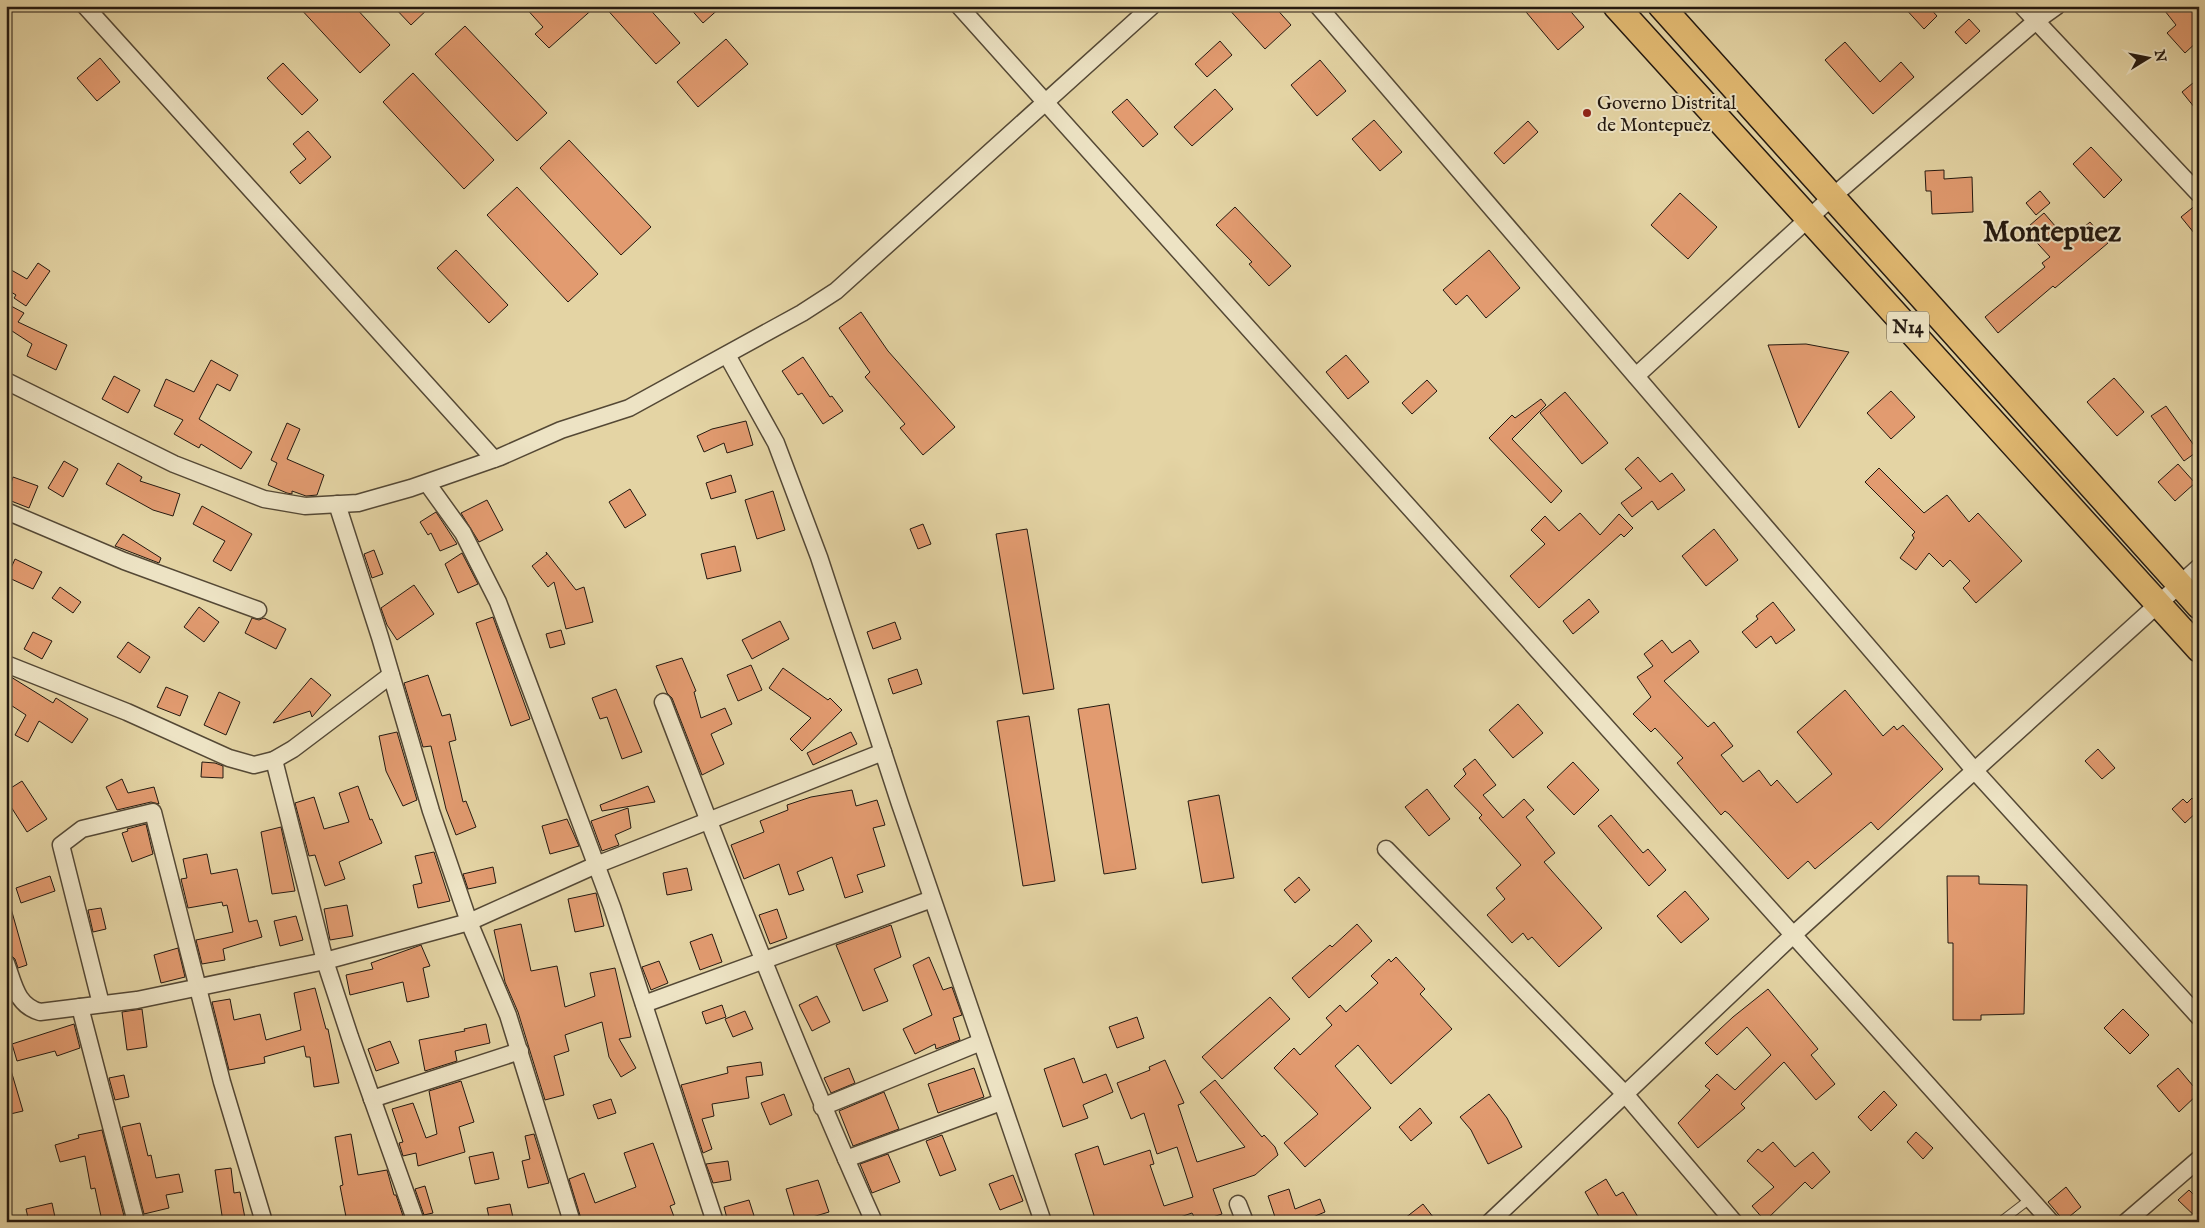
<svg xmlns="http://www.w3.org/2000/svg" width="2205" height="1228" font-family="'IM FELL English',serif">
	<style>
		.building { fill: #e29b70; stroke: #241910 }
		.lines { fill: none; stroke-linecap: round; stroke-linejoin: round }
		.lane-casing { stroke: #544835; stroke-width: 10 }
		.street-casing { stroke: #544835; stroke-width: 19 }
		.primary-casing { stroke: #241910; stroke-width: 28 }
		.lane { stroke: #ede3c4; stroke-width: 8 }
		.street { stroke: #ede3c4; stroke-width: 16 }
		.primary { stroke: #e2ba72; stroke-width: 25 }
		.poi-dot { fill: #8f2418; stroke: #ede3c4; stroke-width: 2 }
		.labels { text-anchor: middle; stroke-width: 4; stroke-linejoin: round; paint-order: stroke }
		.shield { fill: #ede3c4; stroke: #605646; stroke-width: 1 }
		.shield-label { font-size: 18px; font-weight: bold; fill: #241910 }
		.poi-label { font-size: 19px; fill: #241910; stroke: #ede3c4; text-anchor: start }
		.town-label { font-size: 29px; font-weight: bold; fill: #241910; stroke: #ede3c4 }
	</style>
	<rect width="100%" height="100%" fill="#e4d4a4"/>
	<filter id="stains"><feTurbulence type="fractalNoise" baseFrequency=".004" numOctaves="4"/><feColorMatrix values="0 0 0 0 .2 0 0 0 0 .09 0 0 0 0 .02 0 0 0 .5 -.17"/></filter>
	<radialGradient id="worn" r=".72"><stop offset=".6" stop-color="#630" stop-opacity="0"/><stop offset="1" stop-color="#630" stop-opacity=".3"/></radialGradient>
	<!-- building -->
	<g class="building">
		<polygon points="298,6 354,6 390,45 360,73"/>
		<polygon points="393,6 431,6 411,25"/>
		<polygon points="524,6 596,6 549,48 535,34 543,27"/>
		<polygon points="604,6 647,6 680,43 656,64"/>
		<polygon points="688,6 722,6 703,23"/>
		<polygon points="1226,6 1274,6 1291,25 1265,49"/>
		<polygon points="1521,6 1566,6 1584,27 1558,50"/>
		<polygon points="1903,6 1928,6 1937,16 1924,29"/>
		<polygon points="2161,6 2191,6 2199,16 2199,40 2185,53 2167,33 2176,25"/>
		<polygon points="1969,19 1980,31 1966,44 1955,32"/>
		<polygon points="465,26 547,113 517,141 435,54"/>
		<polygon points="726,39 748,64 698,107 677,82"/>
		<polygon points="1220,41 1232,55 1207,77 1195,64"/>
		<polygon points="1845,42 1880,82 1901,62 1914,77 1873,114 1825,60"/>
		<polygon points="100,58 120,82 97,101 77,78"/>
		<polygon points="1320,60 1346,91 1317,116 1291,85"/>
		<polygon points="283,63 318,100 302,115 267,78"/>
		<polygon points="413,73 494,160 464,189 383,102"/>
		<polygon points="2199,78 2199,113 2182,92"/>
		<polygon points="1215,89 1233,109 1192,146 1174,127"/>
		<polygon points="1127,99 1158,134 1143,147 1112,112"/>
		<polygon points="1374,120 1402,152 1380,171 1352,139"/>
		<polygon points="1528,121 1538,132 1504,164 1494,153"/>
		<polygon points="308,131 331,157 300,184 290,172 306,159 293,144"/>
		<polygon points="569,140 651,227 621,255 540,168"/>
		<polygon points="2091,147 2122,180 2104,198 2073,164"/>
		<polygon points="1944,170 1944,179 1972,177 1973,212 1932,214 1931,191 1926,191 1925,171"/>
		<polygon points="517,187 598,274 568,302 487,215"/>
		<polygon points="2040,191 2050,203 2036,215 2026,203"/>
		<polygon points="1680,193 1717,227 1688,259 1651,225"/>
		<polygon points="2197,204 2199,204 2199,239 2181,217"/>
		<polygon points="1235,207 1291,266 1269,286 1249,264 1252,262 1216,225"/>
		<polygon points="2044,213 2068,241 2090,222 2108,243 2055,288 2053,286 1998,333 1985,317 2045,267 2042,263 2050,257 2029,234 2033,231 2029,226"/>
		<polygon points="456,250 508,305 489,323 437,268"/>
		<polygon points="1489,250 1520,288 1486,318 1467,295 1456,305 1443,290"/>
		<polygon points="38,263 50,271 26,306 14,298 16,295 6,289 6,267 27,279"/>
		<polygon points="11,306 24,313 18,322 67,345 56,370 27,356 32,344 12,331 6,341 6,314"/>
		<polygon points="861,312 888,351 955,427 923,455 900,428 905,424 865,377 870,372 839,328"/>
		<polygon points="1806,344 1849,352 1799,428 1768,345"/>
		<polygon points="1346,355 1369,382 1348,399 1326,372"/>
		<polygon points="803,357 830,397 832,396 843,411 823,424 802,393 798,395 782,371"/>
		<polygon points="211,360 238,375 230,391 217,384 199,419 252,452 241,469 201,444 199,448 174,434 183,420 154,406 166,379 194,392"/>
		<polygon points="114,376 140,390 128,413 102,399"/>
		<polygon points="2114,378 2144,412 2117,436 2087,402"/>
		<polygon points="1427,380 1437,391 1412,414 1402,403"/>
		<polygon points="1891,391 1915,417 1891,439 1867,413"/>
		<polygon points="1565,392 1608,443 1582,464 1540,413"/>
		<polygon points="1541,399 1546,405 1512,439 1562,491 1551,503 1489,438 1512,415 1515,418"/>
		<polygon points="2166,406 2198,451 2184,461 2151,416"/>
		<polygon points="746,421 753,445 727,453 724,443 704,452 697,436 712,429"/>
		<polygon points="287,423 300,429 287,459 324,475 317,495 306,496 292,491 292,494 287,493 268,485 277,463 271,460"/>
		<polygon points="1638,457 1660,482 1672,473 1685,490 1658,510 1652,501 1632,517 1621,503 1642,488 1625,469"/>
		<polygon points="64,461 78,469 63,497 48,488"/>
		<polygon points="118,463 142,477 140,481 180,494 173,516 153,510 106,484"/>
		<polygon points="2178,464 2195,483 2175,501 2158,482"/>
		<polygon points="1879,468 1924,513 1947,495 1969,522 1978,513 2022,561 1976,603 1963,588 1970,581 1950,560 1943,567 1929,553 1916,570 1900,558 1914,538 1912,535 1915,532 1865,482"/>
		<polygon points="731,475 736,492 711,499 706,483"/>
		<polygon points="13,477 38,486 29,508 6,499"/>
		<polygon points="630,489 646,515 625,528 609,502"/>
		<polygon points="773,491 785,530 757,539 745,500"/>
		<polygon points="487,500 503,530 479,542 461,513"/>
		<polygon points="202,506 252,534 231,571 213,561 225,541 193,524"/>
		<polygon points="436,512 457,544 440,551 431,533 428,535 420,522"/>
		<polygon points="1580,513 1600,535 1619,514 1633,528 1624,537 1621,534 1539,608 1510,576 1545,544 1531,530 1545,516 1559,531"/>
		<polygon points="923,524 931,544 918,549 910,529"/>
		<polygon points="1027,529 1054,689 1023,694 996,534"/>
		<polygon points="1714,529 1738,560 1706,586 1682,556"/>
		<polygon points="123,534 161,558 159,563 115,546"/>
		<polygon points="735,546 741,571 707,579 701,554"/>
		<polygon points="374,550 383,574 372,578 364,554"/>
		<polygon points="546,552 576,590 584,587 593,622 566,629 554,582 548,587 532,566 547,554"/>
		<polygon points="462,553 478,584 458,593 445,564"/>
		<polygon points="15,559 42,572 33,589 7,577"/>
		<polygon points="414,585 434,614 397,640 387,625 381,608"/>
		<polygon points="60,587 81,602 73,613 52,598"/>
		<polygon points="1589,599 1599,612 1573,634 1563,621"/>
		<polygon points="1773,602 1795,630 1776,644 1771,636 1756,648 1742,632 1758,619 1756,616"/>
		<polygon points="199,607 219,622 204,642 184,627"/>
		<polygon points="493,617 530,719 511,726 476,623"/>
		<polygon points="252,618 259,620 264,618 286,629 276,649 245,633"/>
		<polygon points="780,621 789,639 752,659 742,640"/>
		<polygon points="895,622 901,639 873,649 867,632"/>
		<polygon points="561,630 565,644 550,648 546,634"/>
		<polygon points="33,632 52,641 42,659 24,649"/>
		<polygon points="1662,640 1672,653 1690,640 1699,652 1664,681 1708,727 1714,722 1733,746 1721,755 1743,782 1759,770 1771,786 1777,780 1797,803 1832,774 1797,732 1845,690 1883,736 1894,726 1897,730 1903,725 1943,769 1878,830 1871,822 1815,869 1808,861 1788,879 1729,814 1725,811 1721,815 1677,763 1683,758 1655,728 1651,732 1633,714 1651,697 1637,677 1653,666 1644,654"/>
		<polygon points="128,642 150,657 140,673 117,657"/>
		<polygon points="682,658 696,691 694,692 701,718 725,708 732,724 711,734 724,764 702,775 672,698 667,693 656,666"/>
		<polygon points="751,665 762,690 738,701 727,675"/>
		<polygon points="783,668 828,700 830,698 842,710 802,751 790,739 811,718 769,688"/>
		<polygon points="917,669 922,684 893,694 888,679"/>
		<polygon points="428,675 442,716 450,714 456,740 449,742 463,802 466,801 476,827 456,835 446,809 431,746 423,747 404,683"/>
		<polygon points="11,677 53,703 56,698 88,719 72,743 39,721 28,742 15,735 26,715 6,702 6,684"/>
		<polygon points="311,678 331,695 312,717 310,711 273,723"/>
		<polygon points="166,687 188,696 180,716 157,707"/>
		<polygon points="616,689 642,752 622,759 607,717 600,719 592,698"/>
		<polygon points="219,692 240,702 226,735 204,725"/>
		<polygon points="1109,704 1136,869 1104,874 1078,709"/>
		<polygon points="1518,704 1543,733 1513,758 1489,730"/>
		<polygon points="1029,716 1055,881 1023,886 997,721"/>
		<polygon points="397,732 417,800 403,806 386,771 379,736"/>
		<polygon points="851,732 857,744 813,765 807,753"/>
		<polygon points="2098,749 2115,768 2102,779 2085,761"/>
		<polygon points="1475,759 1496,785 1483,795 1503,818 1524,799 1534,810 1526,817 1555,853 1544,862 1602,928 1559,967 1532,937 1528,940 1523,933 1512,943 1487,915 1505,899 1496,888 1521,865 1479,818 1482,815 1454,786 1466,774 1463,769"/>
		<polygon points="202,762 215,763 223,766 223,778 201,777"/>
		<polygon points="1573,762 1599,790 1574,815 1547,787"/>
		<polygon points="122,779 128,793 154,787 159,804 151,802 117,810 106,787"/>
		<polygon points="22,781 47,819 27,832 6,799 6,791"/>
		<polygon points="358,786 370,820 372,819 382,843 339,862 345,879 325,886 315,855 309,856 295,803 314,797 324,829 349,822 339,793"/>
		<polygon points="648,786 655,802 602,811 600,805"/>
		<polygon points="1427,789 1450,819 1429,836 1405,807"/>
		<polygon points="852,790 856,806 877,800 885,825 873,828 885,866 857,875 863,892 845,898 832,857 797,872 804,890 789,895 779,864 744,879 731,845 764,832 760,821 788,810 787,805 811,797"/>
		<polygon points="1219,795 1234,878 1202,883 1188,801"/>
		<polygon points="2192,798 2199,806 2199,810 2185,823 2172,809 2183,799 2187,803"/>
		<polygon points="628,808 631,828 615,835 619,845 602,851 591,821"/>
		<polygon points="1611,815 1643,853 1648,849 1666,870 1649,886 1598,826"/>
		<polygon points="567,819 579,846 550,854 542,826"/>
		<polygon points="146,824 153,854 132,862 122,833 128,831 127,829"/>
		<polygon points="281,827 295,891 272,894 261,832"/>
		<polygon points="434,852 450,901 418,908 413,885 422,883 415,856"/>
		<polygon points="207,854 211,874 237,869 249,922 257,920 262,937 223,949 225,960 202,964 196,940 233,932 227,905 223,906 222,902 188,908 181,879 187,878 183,859"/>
		<polygon points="493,867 496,883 468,889 463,874"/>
		<polygon points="687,868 692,890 667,895 663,873"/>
		<polygon points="50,876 55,891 21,903 16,888"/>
		<polygon points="1947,876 1979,876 1979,884 2027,885 2024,1014 1981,1015 1981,1020 1953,1020 1953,943 1948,943"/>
		<polygon points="1299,877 1310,890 1295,903 1284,890"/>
		<polygon points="1685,891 1709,919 1681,943 1657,916"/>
		<polygon points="596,893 604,926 575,932 568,899"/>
		<polygon points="6,905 10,905 27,965 18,968 15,959 10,954 6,942"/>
		<polygon points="347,905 353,936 330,940 324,909"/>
		<polygon points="101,908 106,929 93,932 88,910"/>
		<polygon points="777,909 787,938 770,944 759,915"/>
		<polygon points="296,916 303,940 280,946 274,921"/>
		<polygon points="521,924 531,971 557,966 565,1007 595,996 590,973 615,968 631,1037 619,1039 636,1068 621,1077 609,1057 602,1022 565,1035 569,1051 554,1056 564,1095 545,1100 518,1012 505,982 494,930"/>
		<polygon points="1357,924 1372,941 1309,998 1292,978 1330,945 1332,947"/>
		<polygon points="891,925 901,957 874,969 888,1001 863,1011 836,945"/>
		<polygon points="712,934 722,962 700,970 690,942"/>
		<polygon points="421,945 430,966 423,968 429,997 407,1002 403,982 350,995 346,975 373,969 371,963"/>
		<polygon points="178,948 185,977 161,983 154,955"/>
		<polygon points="929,957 943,990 952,987 962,1015 953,1018 960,1040 936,1049 935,1044 915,1054 903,1029 932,1015 913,965"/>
		<polygon points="1396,957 1425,989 1420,994 1452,1029 1391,1084 1358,1045 1335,1066 1371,1108 1305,1167 1284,1143 1318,1114 1274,1068 1294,1048 1300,1055 1332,1025 1326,1018 1340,1005 1346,1012 1378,983 1371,976 1389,959 1391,962"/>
		<polygon points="659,961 668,983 651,990 642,967"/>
		<polygon points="315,988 326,1029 328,1029 339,1083 314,1087 310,1057 306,1057 304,1046 264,1057 265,1063 229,1070 212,1002 230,999 234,1020 260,1014 266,1040 301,1030 294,993"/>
		<polygon points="1768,989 1818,1049 1811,1055 1835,1084 1816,1100 1784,1062 1741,1104 1745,1108 1698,1148 1678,1123 1710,1090 1705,1086 1717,1074 1735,1090 1771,1055 1747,1027 1717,1055 1705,1043 1733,1017"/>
		<polygon points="817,996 830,1022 812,1031 799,1005"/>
		<polygon points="1270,997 1290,1019 1222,1079 1202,1057"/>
		<polygon points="722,1005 726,1017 706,1024 702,1012"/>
		<polygon points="142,1009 147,1047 127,1050 122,1012"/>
		<polygon points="2123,1009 2149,1035 2130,1054 2104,1028"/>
		<polygon points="745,1011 753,1029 733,1037 725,1019"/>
		<polygon points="1137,1017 1144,1038 1117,1048 1109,1027"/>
		<polygon points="74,1024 80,1048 57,1056 55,1051 17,1061 12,1044"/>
		<polygon points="486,1024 490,1043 455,1051 457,1061 425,1071 419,1040 465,1031 464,1029"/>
		<polygon points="390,1041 399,1063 376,1071 368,1049"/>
		<polygon points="1074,1058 1083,1083 1106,1074 1113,1092 1083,1105 1088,1118 1063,1127 1044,1069"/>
		<polygon points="1165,1060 1184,1103 1178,1105 1197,1162 1245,1147 1200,1092 1215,1080 1262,1137 1264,1135 1275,1147 1278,1155 1255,1175 1213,1189 1222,1214 1197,1222 1192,1213 1166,1222 1096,1222 1075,1154 1098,1146 1104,1165 1150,1150 1154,1164 1150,1165 1164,1206 1193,1197 1177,1147 1157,1154 1144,1113 1131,1119 1117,1083 1150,1070 1149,1067"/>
		<polygon points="761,1062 763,1075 746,1077 749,1098 712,1104 714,1116 702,1119 712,1149 703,1153 681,1085 728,1073 727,1067"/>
		<polygon points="6,1067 10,1067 23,1111 6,1115"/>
		<polygon points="849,1068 855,1083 831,1093 824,1078"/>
		<polygon points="974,1068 984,1097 938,1113 928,1084"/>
		<polygon points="2178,1068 2199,1093 2179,1112 2157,1086"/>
		<polygon points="124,1075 129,1097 115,1100 109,1078"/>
		<polygon points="461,1081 474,1122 459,1127 465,1152 418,1166 416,1153 403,1156 399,1143 403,1142 392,1109 413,1103 426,1138 437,1134 429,1091"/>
		<polygon points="1884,1091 1897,1105 1871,1131 1858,1117"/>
		<polygon points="884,1092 899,1129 853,1146 839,1111"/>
		<polygon points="784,1094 792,1115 770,1125 761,1103"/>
		<polygon points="1489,1094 1507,1118 1522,1147 1488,1164 1471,1130 1460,1117"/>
		<polygon points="611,1099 616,1113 598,1119 593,1105"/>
		<polygon points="1420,1108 1432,1123 1411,1141 1399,1127"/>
		<polygon points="140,1123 148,1156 151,1155 156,1178 179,1174 183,1192 166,1195 169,1208 144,1214 122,1127"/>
		<polygon points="102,1130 124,1216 102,1221 95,1188 91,1189 85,1156 60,1162 55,1145 79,1138 78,1135"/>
		<polygon points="1916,1132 1933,1148 1923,1159 1907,1142"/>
		<polygon points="351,1134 358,1175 387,1170 394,1195 396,1195 404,1219 393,1222 347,1222 340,1186 343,1185 335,1137"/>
		<polygon points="534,1134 549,1183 528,1188 522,1161 530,1159 525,1136"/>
		<polygon points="942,1135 956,1170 940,1176 926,1141"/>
		<polygon points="1773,1142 1795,1167 1813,1152 1830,1172 1812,1189 1805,1182 1765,1221 1752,1206 1774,1187 1747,1161 1758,1149 1762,1152"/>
		<polygon points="653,1143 675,1204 670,1206 676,1222 582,1222 569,1179 584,1173 595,1203 636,1187 624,1153"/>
		<polygon points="493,1152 499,1179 475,1184 469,1157"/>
		<polygon points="888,1154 900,1182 872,1193 860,1164"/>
		<polygon points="728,1161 731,1180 713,1183 706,1164"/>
		<polygon points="231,1168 234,1193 240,1192 245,1218 223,1222 215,1170"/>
		<polygon points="1013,1175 1023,1201 1000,1210 989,1184"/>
		<polygon points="1606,1179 1616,1196 1623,1192 1641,1222 1602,1222 1585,1192"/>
		<polygon points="818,1180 829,1212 796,1222 786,1189"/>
		<polygon points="425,1186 433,1213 424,1215 415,1189"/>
		<polygon points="2066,1187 2081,1207 2064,1221 2048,1202"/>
		<polygon points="1289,1189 1295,1209 1320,1199 1325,1212 1301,1222 1265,1222 1275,1217 1268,1196"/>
		<polygon points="2189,1190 2199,1200 2199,1220 2178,1200"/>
		<polygon points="749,1200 756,1222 728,1222 724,1207"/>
		<polygon points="52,1203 56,1222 29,1222 26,1209"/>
		<polygon points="510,1204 514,1222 490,1222 487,1208"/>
		<polygon points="1423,1204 1437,1222 1400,1222"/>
	</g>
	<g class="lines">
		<defs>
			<polyline id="lane" points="2000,1222 2030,1199"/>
			<g id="street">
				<polyline points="85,6 494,459"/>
				<polyline points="959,6 2051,1222"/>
				<polyline points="1318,6 1975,771 2199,1017"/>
				<polyline points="2022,6 2199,194"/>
				<polyline points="727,355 776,443 819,557 900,804 1043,1222"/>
				<polyline points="1636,376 1832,197 2036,21 2057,6"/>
				<polyline points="6,381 174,464 264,499 305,506 358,503 411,488 500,457 561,430 629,408 802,313 836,291 1152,6"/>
				<polyline points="427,483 463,533 498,602 612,907 715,1222"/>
				<polyline points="337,504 380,637 431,811 469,922 508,1015 572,1222"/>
				<polyline points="6,511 124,561 258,610"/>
				<polyline points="6,664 127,712 229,758 254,765 274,760 293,749 391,675"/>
				<path d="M663,702C730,877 797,1051 874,1222"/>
				<polyline points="274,760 325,961 350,1037 416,1222"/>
				<polyline points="1386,849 1625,1094 1734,1222"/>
				<path d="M6,963C14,984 16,1005 40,1012L137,1000L325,961L469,922L596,865L883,752"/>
				<polyline points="101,1004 61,845 82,829 153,812 222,1082 264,1222"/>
				<polyline points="644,1004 932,899"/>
				<polyline points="80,1007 136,1222"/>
				<polyline points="372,1099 520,1051"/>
				<polyline points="822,1107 981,1042"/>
				<polyline points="846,1159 1001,1102"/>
				<polyline points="1238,1204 1245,1222"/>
				<polyline points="1490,1222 1792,936 2199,567"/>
				<polyline points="2126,1222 2199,1159"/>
			</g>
			<g id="primary">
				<polyline points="1616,6 2199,649"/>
				<polyline points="1661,6 2199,606"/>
			</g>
		</defs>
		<!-- lane casing -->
		<use href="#lane" class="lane-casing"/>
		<!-- street casing -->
		<use href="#street" class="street-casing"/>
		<!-- primary casing -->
		<use href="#primary" class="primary-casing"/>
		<!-- lane -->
		<use href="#lane" class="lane"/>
		<!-- street -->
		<use href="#street" class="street"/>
		<!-- primary -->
		<use href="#primary" class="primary"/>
	</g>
	<!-- markers -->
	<circle class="poi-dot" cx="1587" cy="113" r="5"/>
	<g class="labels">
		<!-- shield labels -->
		<rect class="shield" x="1887" y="311.5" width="42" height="31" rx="4"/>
		<g class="shield-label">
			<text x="1908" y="333">N14</text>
		</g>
		<!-- poi labels -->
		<g class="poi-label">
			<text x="1597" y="109">Governo Distrital<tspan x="1597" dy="22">de Montepuez</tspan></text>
		</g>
		<!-- town labels -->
		<g class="town-label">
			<text x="2052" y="241">Montepuez</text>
		</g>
	</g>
	<!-- margin -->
	<rect width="2205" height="1228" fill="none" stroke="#e4d4a4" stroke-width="25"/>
	<rect x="8" y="8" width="2190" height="1213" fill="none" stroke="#241910" stroke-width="2.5"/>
	<rect x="12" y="12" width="2180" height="1203" fill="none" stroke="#241910"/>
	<!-- north arrow -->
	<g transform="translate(2148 58) rotate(80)" stroke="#ede3c4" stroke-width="4" paint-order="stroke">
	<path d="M0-4L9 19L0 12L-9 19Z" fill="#241910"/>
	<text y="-8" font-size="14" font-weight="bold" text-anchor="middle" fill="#241910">N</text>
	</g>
	<rect width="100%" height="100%" filter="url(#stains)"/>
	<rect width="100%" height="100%" fill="url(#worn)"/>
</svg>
